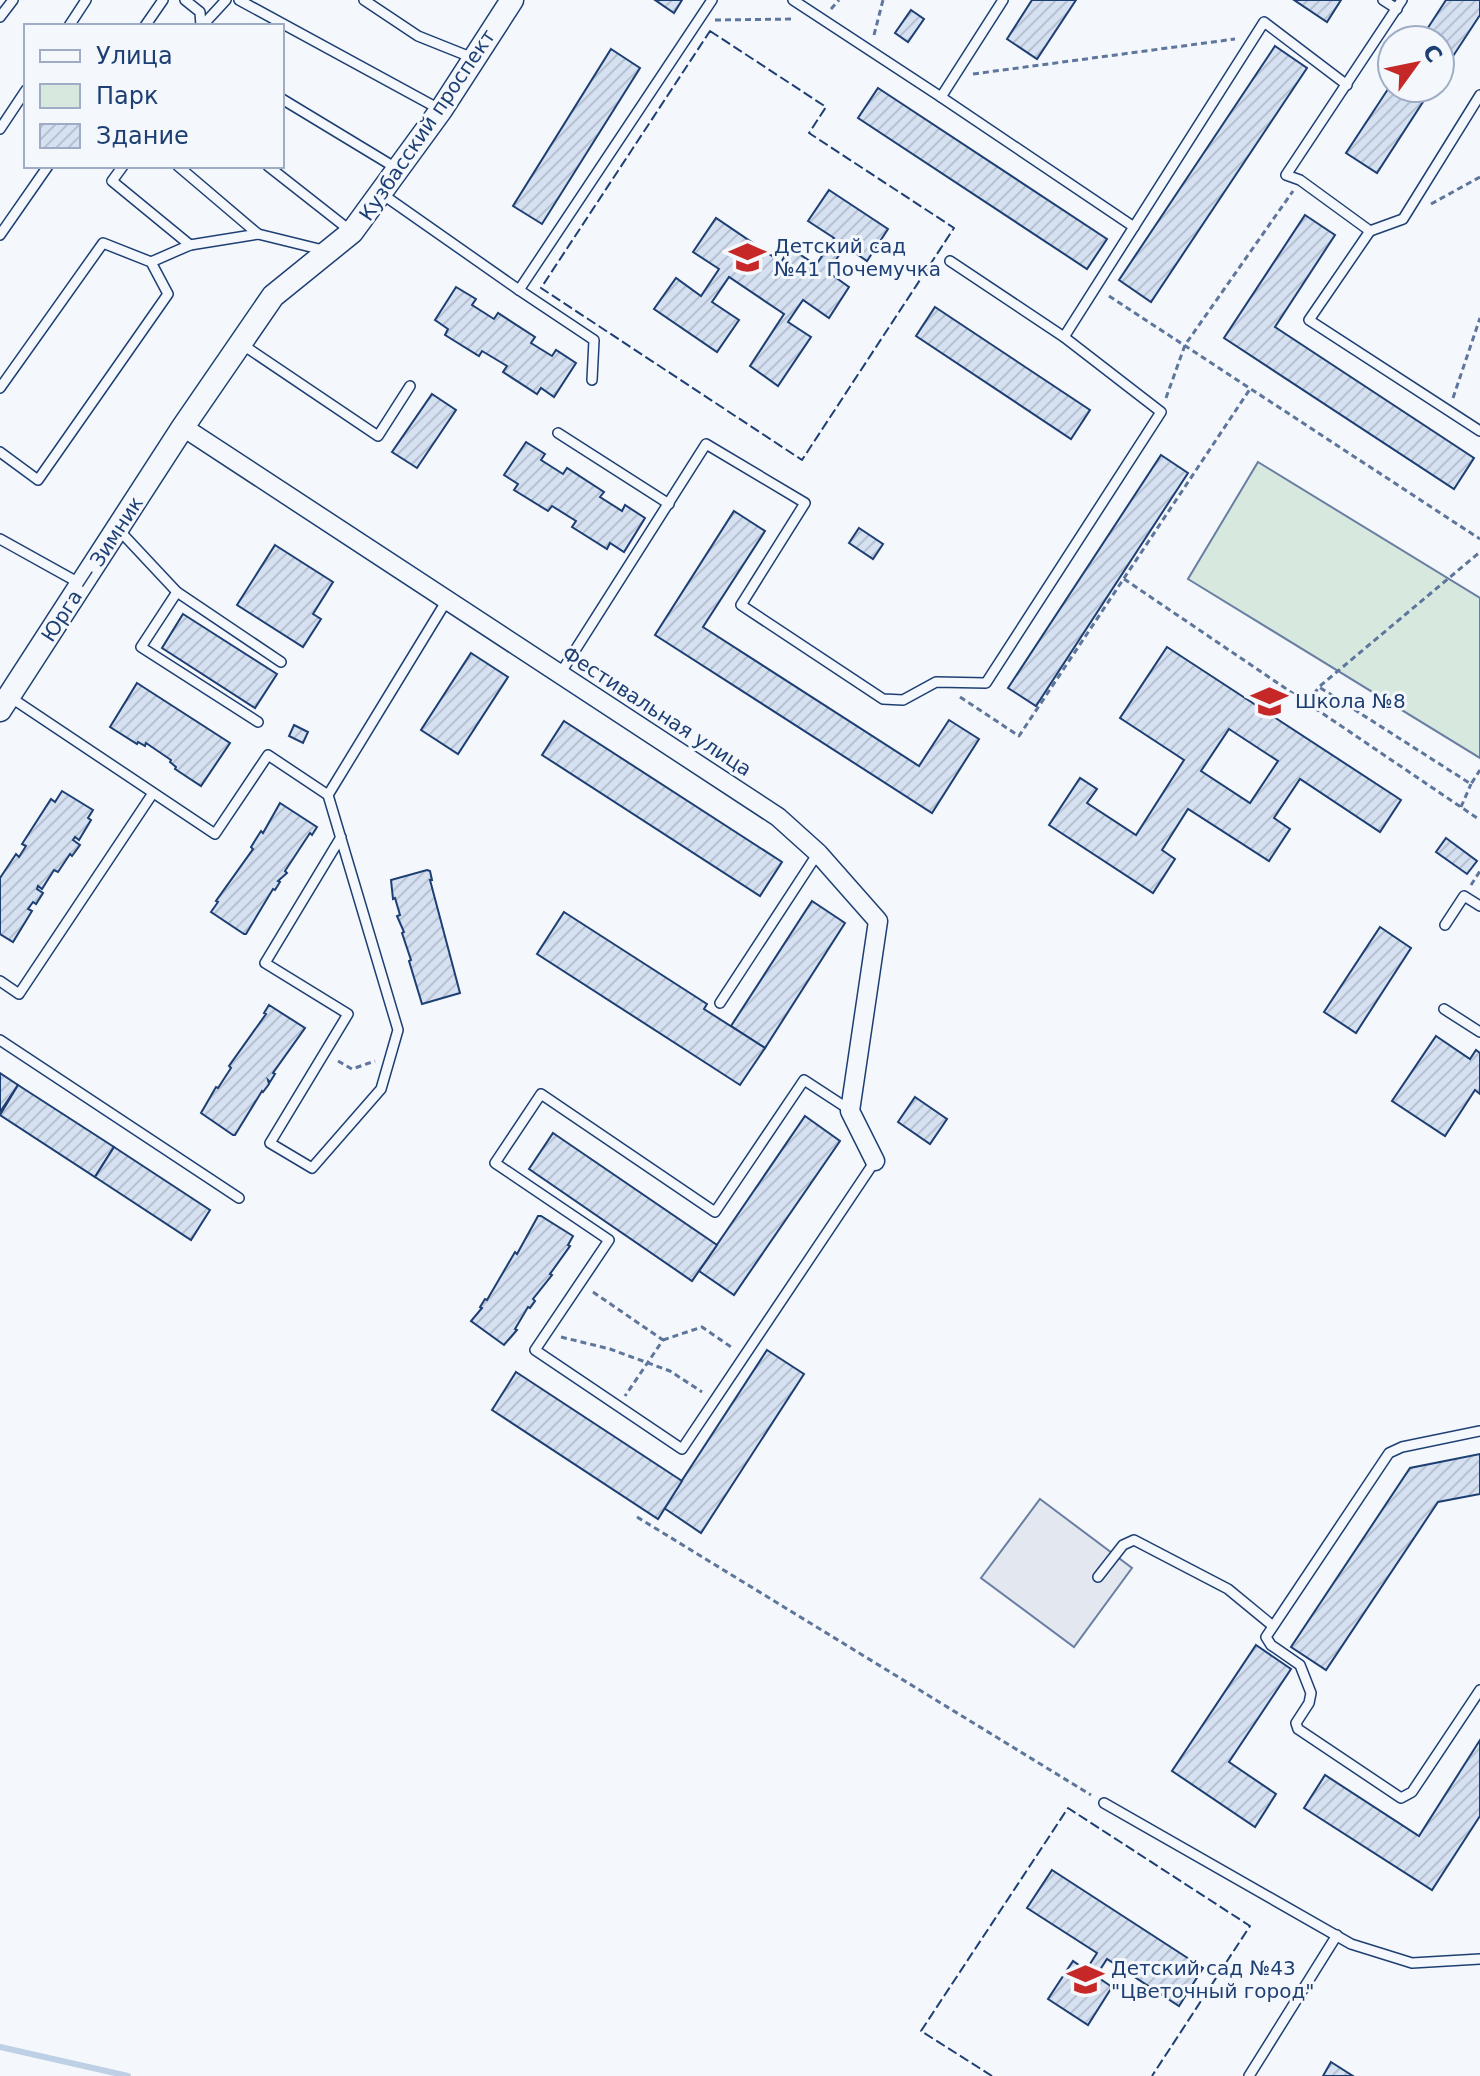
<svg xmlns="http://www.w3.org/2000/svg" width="1480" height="2076" font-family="'DejaVu Sans',sans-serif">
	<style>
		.green { fill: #d7e8df; stroke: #687fa3; stroke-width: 2 }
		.parking { fill: #e3e8f0; stroke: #687fa3; stroke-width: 2 }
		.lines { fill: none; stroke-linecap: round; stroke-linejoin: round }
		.stream { stroke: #bed0e5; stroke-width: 6 }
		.building { fill: url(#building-hatch); stroke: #1d3f73; stroke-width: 2; fill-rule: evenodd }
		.service-casing { stroke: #1d3f73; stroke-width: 12 }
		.minor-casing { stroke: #1d3f73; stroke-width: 21 }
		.tertiary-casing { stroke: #1d3f73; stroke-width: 25 }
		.path { stroke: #5e769c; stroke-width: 3; stroke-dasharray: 6 4; stroke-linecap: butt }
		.service { stroke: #f4f7fb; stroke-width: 9 }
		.minor { stroke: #f4f7fb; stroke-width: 18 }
		.tertiary { stroke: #f4f7fb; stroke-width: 22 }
		.fence { stroke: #1d3f73; stroke-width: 2; stroke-dasharray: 10 4; stroke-linecap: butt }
		.labels { text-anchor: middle; stroke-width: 6; stroke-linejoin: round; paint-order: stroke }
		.street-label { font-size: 20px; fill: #1d3f73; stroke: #f4f7fb }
		.poi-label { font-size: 20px; fill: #1d3f73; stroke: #f4f7fb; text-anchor: start }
	</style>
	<defs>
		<pattern id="building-hatch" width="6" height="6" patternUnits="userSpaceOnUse" patternTransform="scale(2)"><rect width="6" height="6" fill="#d5e0f0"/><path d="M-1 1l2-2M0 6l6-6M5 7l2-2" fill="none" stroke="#b6c1d1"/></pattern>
	</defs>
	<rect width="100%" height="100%" fill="#f4f7fb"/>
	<!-- green -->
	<polygon class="green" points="1258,462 1480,598 1480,758 1188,579"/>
	<!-- parking -->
	<polygon class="parking" points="1040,1499 1132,1568 1074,1647 981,1578"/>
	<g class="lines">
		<!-- stream -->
		<polyline class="stream" points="0,2047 128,2076"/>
	</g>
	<!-- building -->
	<g class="building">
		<polygon points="655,0 682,0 674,13"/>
		<polygon points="1032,0 1076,0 1037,59 1007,39"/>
		<polygon points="1294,0 1341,0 1327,22"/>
		<polygon points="1446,0 1480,0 1480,15 1440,76 1440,40 1420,40"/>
		<polygon points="911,10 924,19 908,42 895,33"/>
		<polygon points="1275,46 1307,68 1151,302 1119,280"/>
		<polygon points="611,49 640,68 542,224 513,206"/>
		<polygon points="1392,83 1392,88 1432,88 1377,173 1346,153"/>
		<polygon points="878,88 1107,239 1087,269 858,118"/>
		<polygon points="829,190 888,229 867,261 845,246 828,272 849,287 829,318 803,300 788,322 811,337 778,386 750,366 784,314 729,277 712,302 739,320 717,352 654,309 676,278 701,296 719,269 693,252 716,218 781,262 790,248 816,265 834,238 808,221"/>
		<polygon points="1305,215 1335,235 1275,327 1474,458 1454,489 1224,338"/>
		<polygon points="456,287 476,299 472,305 494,319 498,313 535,337 531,343 552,356 556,350 576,363 554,397 541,388 537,394 503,372 507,366 482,351 479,356 445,335 448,329 435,320"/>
		<polygon points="935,307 1090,410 1071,439 916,336"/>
		<polygon points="432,394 456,410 417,468 392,452"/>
		<polygon points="526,442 545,454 541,460 563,474 567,468 604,492 600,497 622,511 625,505 645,518 624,552 610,543 607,549 572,527 576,521 552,506 548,511 514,490 518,484 504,475"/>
		<polygon points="1161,455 1188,473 1036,706 1008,688"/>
		<polygon points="734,511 765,531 703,627 919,766 949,720 979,739 932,813 655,635"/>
		<polygon points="859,528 883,544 873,559 849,543"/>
		<polygon points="275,545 333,582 313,614 321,619 303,647 237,605"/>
		<polygon points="183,614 277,674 255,708 162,648"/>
		<path d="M1167,647L1401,800L1380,832L1300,779L1274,818L1290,829L1269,861L1188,809L1162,850L1175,859L1153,893L1049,825L1080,778L1097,789L1087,803L1136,835L1184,760L1120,718ZM1229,729L1278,761L1250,803L1201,771Z"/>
		<polygon points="471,653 508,677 458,754 421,730"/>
		<polygon points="137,683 230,743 201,786 175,769 176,767 170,762 171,760 146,743 145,746 138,742 137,744 110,727"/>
		<polygon points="564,721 782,862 760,896 542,755"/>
		<polygon points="294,725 308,732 303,743 289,736"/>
		<polygon points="62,791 93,810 88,818 91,820 79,840 75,837 73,840 80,845 72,856 70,854 58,872 54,870 42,889 38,886 37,889 43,893 36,904 33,902 28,909 32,911 13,942 0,934 0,878 16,854 19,857 26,846 22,844 51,799 55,802"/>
		<polygon points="280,803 317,827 312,835 310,833 285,871 287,873 278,881 280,882 275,890 273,889 246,934 244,934 211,912 218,902 216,901 253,849 251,847 261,831 263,833"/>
		<polygon points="1446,838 1477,861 1467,874 1436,852"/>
		<polygon points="427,870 430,871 432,880 430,880 460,993 422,1004 409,961 411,960 402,933 404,932 397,916 400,915 395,898 393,899 391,880"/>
		<polygon points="812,901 845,923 765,1048 731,1026"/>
		<polygon points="564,912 707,1004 704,1009 765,1048 740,1085 537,954"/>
		<polygon points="1380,927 1411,948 1356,1033 1324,1012"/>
		<polygon points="269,1005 305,1028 273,1073 275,1074 270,1082 268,1080 269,1084 263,1092 262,1091 235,1135 233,1135 201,1113 216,1087 218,1088 231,1068 229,1066 266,1014 264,1013"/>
		<polygon points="1436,1036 1470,1059 1476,1050 1480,1053 1480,1094 1475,1090 1445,1136 1392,1101"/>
		<polygon points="0,1073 18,1085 0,1112"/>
		<polygon points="18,1085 114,1147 95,1177 0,1115"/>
		<polygon points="915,1097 947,1119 930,1144 898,1122"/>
		<polygon points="805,1116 840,1141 734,1295 699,1271"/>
		<polygon points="553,1133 717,1245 692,1281 529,1169"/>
		<polygon points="114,1147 210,1210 191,1240 95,1177"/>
		<polygon points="538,1216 541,1216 573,1236 568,1245 570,1246 550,1274 552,1275 533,1299 535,1301 530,1308 528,1307 515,1329 517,1330 504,1345 471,1321 482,1308 480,1307 485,1299 487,1300 515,1252 517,1254"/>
		<polygon points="767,1350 804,1374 701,1533 664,1508"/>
		<polygon points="516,1372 682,1481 658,1519 492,1410"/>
		<polygon points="1480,1454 1480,1494 1438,1502 1326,1670 1291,1647 1410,1468"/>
		<polygon points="1256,1645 1291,1669 1229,1762 1276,1794 1255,1827 1172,1771"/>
		<polygon points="1480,1740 1480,1816 1432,1890 1304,1808 1325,1775 1419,1836"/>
		<polygon points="1052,1870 1203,1968 1179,2006 1107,1959 1096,1976 1112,1987 1088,2025 1048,1999 1073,1961 1086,1970 1097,1953 1027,1908"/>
		<polygon points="1331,2062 1353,2076 1323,2076"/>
	</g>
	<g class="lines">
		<defs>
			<g id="service">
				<polyline points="185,0 200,12 201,26"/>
				<polyline points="239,0 441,110"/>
				<polyline points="364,0 418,36 473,58"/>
				<polyline points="793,0 941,97 1003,0"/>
				<polyline points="1383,0 1397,9"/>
				<polyline points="1402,0 1286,175 1300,180 1370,231 1403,219 1480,95"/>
				<polyline points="0,17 13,0"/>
				<polyline points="69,26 86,0"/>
				<polyline points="145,26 163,0"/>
				<polyline points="202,26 226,0"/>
				<polyline points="941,97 1134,227"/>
				<polyline points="282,99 396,168"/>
				<polyline points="0,129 26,90"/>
				<polyline points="123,166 112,181 190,245 258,234 323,250"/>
				<polyline points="178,166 258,234"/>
				<polyline points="268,166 352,232"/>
				<polyline points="382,194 519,290"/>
				<polyline points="1370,231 1309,320 1480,431"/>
				<polyline points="0,235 48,166"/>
				<polyline points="950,261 1064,337"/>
				<polyline points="151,262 190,245"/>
				<polyline points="240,343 378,436 410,386"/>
				<polyline points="592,380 594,340 519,290 712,0"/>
				<polyline points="0,388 103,243 151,262 168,294 38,480 0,452"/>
				<polyline points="558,433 669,504"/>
				<polyline points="118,529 177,592 281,662"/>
				<polyline points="0,539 81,584"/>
				<polyline points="177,592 141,647 258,722"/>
				<polyline points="560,674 706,444 805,503 741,605 883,699 903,700 936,682 986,683 1161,412 1064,337 1264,22 1347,85"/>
				<polyline points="10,697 215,834 268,755 328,795"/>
				<polyline points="341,837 265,963 348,1014 270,1143 312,1168 381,1089 398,1030 328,795 447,600"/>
				<polyline points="1445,925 1464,896 1480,906"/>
				<polyline points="0,981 19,994 153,793"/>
				<polyline points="720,1003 818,853"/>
				<polyline points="1444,1009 1480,1032"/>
				<polyline points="0,1040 239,1198"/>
				<polyline points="850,1110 804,1080 715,1212 541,1094 495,1163 609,1240 535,1350 682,1449 875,1161"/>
				<polyline points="1480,1431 1402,1447 1389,1453 1266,1637 1271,1645 1300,1665 1311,1693 1309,1703 1296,1723 1298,1729 1401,1798 1412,1792 1480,1690"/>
				<polyline points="1098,1577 1123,1545 1134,1540 1228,1589 1273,1626"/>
				<polyline points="1104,1803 1351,1944 1412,1963 1480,1959"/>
				<polyline points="1249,2076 1337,1935"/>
			</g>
			<polyline id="minor" points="183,427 778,817 818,853 878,921 850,1111 875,1161"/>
			<polyline id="tertiary" points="0,710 183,427 273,296 352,232 441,110 512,0"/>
		</defs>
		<!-- service casing -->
		<use href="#service" class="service-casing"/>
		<!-- minor casing -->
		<use href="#minor" class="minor-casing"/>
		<!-- tertiary casing -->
		<use href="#tertiary" class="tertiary-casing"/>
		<!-- path -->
		<g class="path">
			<polyline points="831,9 839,0"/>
			<polyline points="715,20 795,19"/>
			<polyline points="874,35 883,0"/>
			<polyline points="973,74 1235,39"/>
			<polyline points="1431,204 1480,177"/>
			<polyline points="1109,296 1480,539"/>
			<polyline points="1166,398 1185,345 1293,191"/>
			<polyline points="1453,398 1480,318"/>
			<polyline points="1124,579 1480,820"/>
			<polyline points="1320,686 1480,552"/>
			<polyline points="960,697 1019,736 1250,389"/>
			<polyline points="1308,702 1319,687 1471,784 1480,770"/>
			<polyline points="1461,807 1471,784"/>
			<polyline points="1471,885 1480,871"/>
			<polyline points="338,1061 352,1069 375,1061"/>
			<polyline points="593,1292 663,1340 625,1396"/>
			<polyline points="561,1337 610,1349 670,1371 702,1392"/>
			<polyline points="663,1340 702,1327 734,1349"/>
			<polyline points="637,1517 1091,1795"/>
		</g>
		<!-- service -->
		<use href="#service" class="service"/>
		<!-- minor -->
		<use href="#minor" class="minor"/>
		<!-- tertiary -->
		<use href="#tertiary" class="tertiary"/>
		<!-- fence -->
		<g class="fence">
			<polygon points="710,31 826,107 809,133 954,228 802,460 541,288"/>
			<polyline points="992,2076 921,2031 1068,1808 1250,1926 1152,2076"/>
		</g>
	</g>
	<!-- icons -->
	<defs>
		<symbol id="school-bare" viewBox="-9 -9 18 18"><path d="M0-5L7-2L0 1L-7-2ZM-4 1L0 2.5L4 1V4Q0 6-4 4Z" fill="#c62828" stroke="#f4f7fb" stroke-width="2.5" paint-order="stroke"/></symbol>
	</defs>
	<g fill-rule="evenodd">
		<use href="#school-bare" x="722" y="232" width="51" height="51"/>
		<use href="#school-bare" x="1244" y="676" width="51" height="51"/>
		<use href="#school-bare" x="1060" y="1954" width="51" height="51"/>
	</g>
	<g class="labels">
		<!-- street labels -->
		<g class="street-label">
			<text transform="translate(427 125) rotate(-56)" y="7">Кузбасский проспект</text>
			<text transform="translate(92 569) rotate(-57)" y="7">Юрга — Зимник</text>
			<text transform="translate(657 711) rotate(33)" y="7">Фестивальная улица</text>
		</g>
		<!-- poi labels -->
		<g class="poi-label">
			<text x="774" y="253">Детский сад<tspan x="774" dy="23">№41 Почемучка</tspan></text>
			<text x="1295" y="708">Школа №8</text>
			<text x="1111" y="1975">Детский сад №43<tspan x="1111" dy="23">"Цветочный город"</tspan></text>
		</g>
	</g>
	<!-- legend -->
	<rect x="24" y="24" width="260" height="144" fill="#f4f7fb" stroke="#9eadc5" stroke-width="2"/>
	<rect x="40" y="50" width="40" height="12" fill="#f4f7fb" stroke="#9eadc5" stroke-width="2"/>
	<text x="96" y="64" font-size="24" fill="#1d3f73">Улица</text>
	<rect x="40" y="84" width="40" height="24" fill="#d7e8df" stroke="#9eadc5" stroke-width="2"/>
	<text x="96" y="104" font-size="24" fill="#1d3f73">Парк</text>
	<rect x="40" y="124" width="40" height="24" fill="url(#building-hatch)" stroke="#9eadc5" stroke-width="2"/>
	<text x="96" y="144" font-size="24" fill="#1d3f73">Здание</text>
	<!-- north arrow -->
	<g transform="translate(1416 64) rotate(57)"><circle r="38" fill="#f4f7fb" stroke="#9eadc5" stroke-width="2"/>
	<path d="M0-6L14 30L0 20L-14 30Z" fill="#c62828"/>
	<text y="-12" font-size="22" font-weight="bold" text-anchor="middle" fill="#1d3f73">С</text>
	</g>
</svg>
